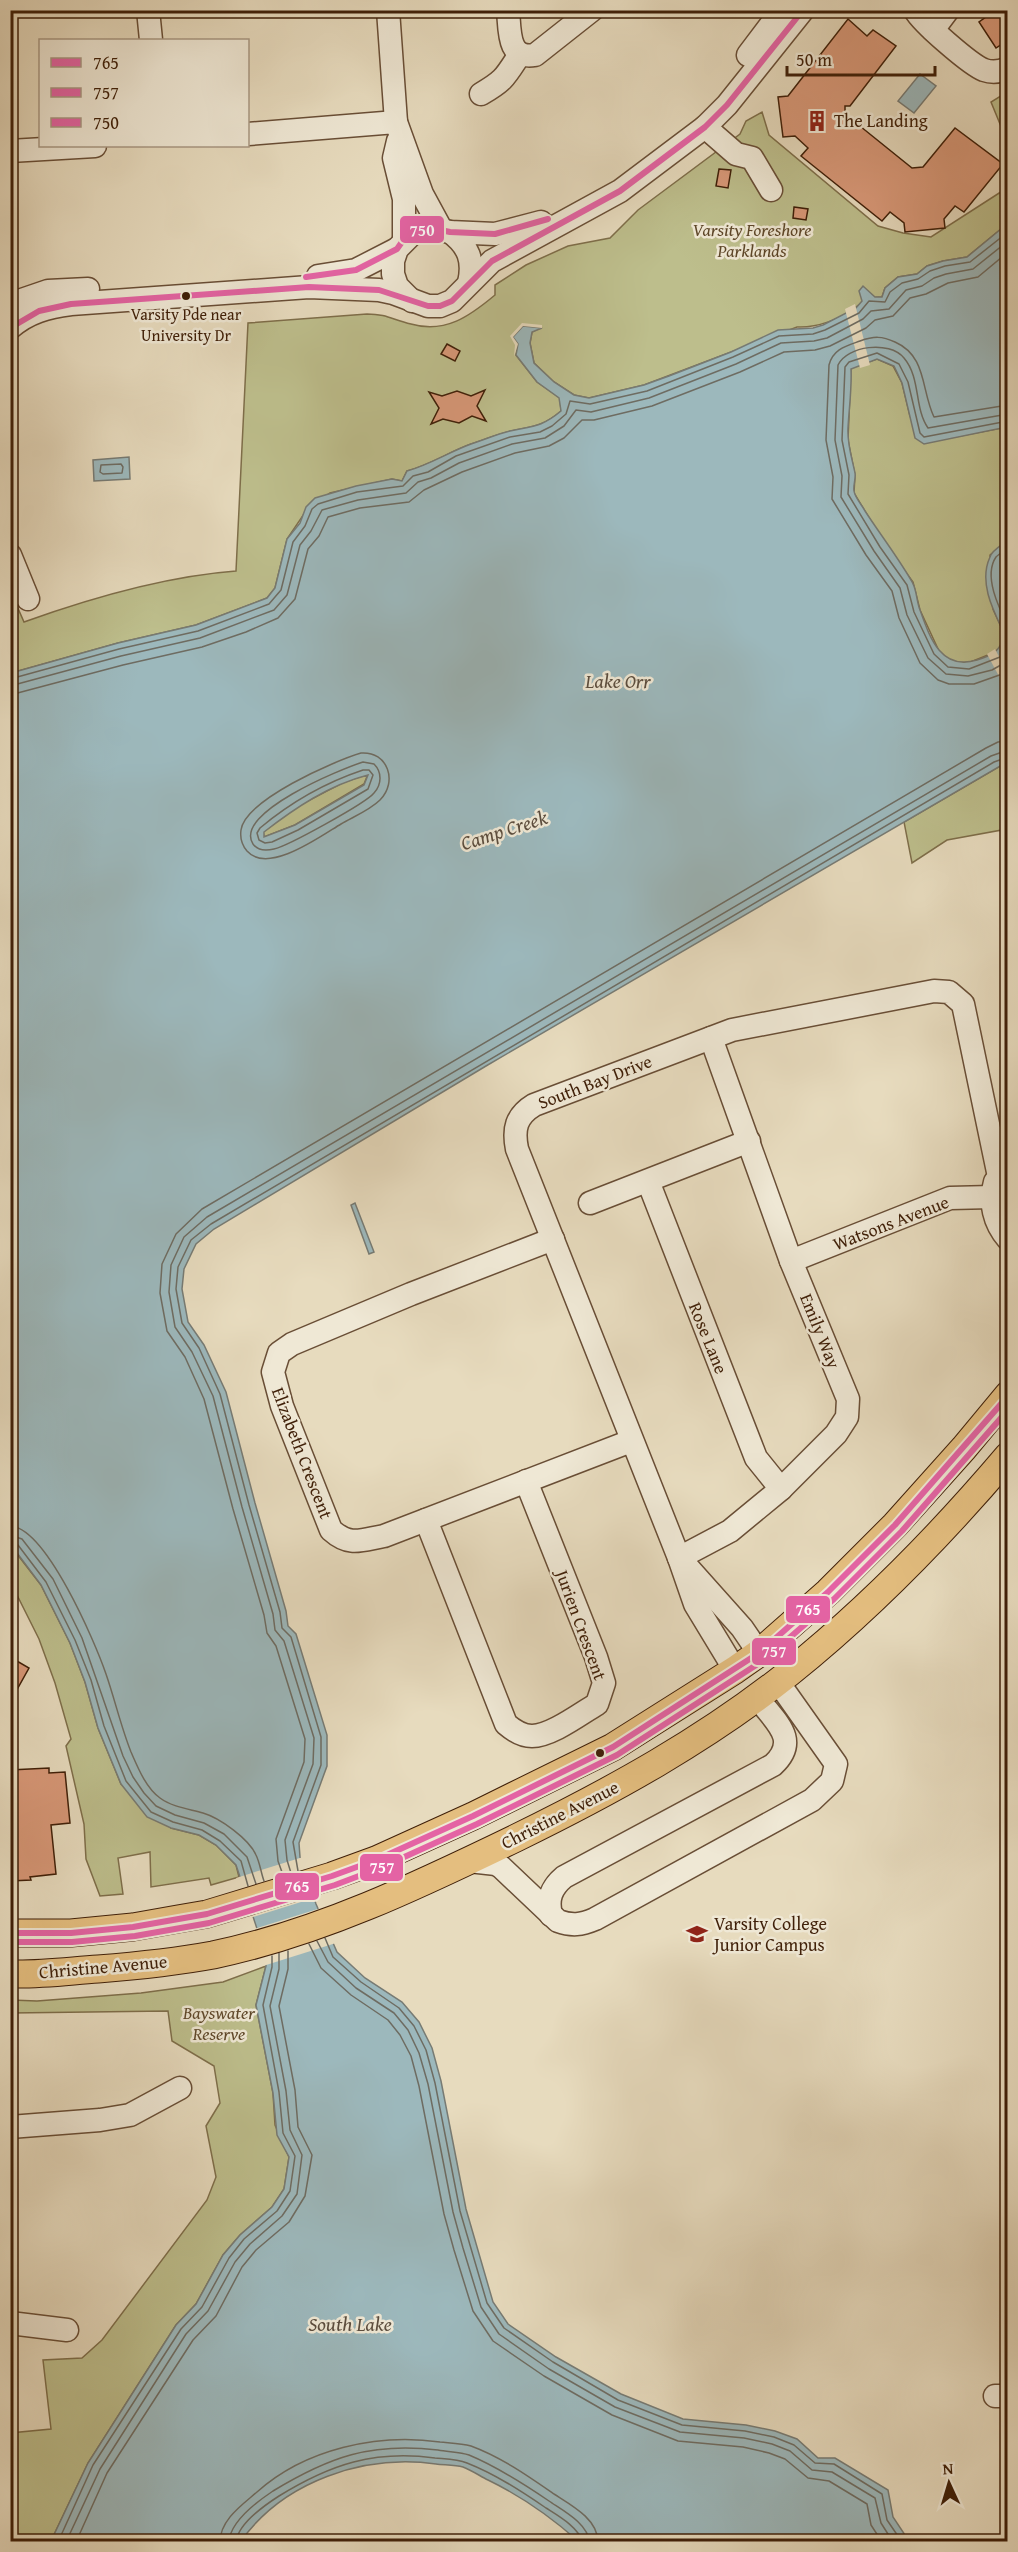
<svg xmlns="http://www.w3.org/2000/svg" width="1018" height="2552" font-family="'Gentium Book Plus',serif">
	<style>
		.green { fill: #bdbe8c; stroke: #7e6e4a; stroke-width: 1.5 }
		.water { fill: #9cb8bc; stroke: #777b74; stroke-width: 1.5; fill-rule: evenodd }
		.pier { fill: #e7dbbe }
		.lines { fill: none; stroke-linecap: round; stroke-linejoin: round }
		.shore { stroke: #6e6c62; stroke-width: 1.5 }
		.building { fill: #d89878; stroke: #3f1f08; stroke-width: 1.5 }
		.minor-casing { stroke: #694e36; stroke-width: 25 }
		.major-casing { stroke: #3f1f08; stroke-width: 29 }
		.minor { stroke: #efe8d5; stroke-width: 22 }
		.major { stroke: #e4be7f; stroke-width: 27 }
		.bus-1-casing { stroke: #efe8d5; stroke-width: 10 }
		.bus-2-casing { stroke: #efe8d5; stroke-width: 10 }
		.bus-3-casing { stroke: #efe8d5; stroke-width: 10 }
		.bus-1 { stroke: #e463a4; stroke-width: 6 }
		.bus-2 { stroke: #e463a4; stroke-width: 6 }
		.bus-3 { stroke: #e463a4; stroke-width: 6 }
		.bus-dot { fill: #3f1f08; stroke: #efe8d5; stroke-width: 2 }
		.labels { text-anchor: middle; stroke-width: 5; stroke-linejoin: round; paint-order: stroke }
		.bus-label { font-size: 16px; fill: #3f1f08; stroke: #efe8d5 }
		.poi-label { font-size: 18px; fill: #3f1f08; stroke: #efe8d5; text-anchor: start }
		.park-label { font-size: 18px; font-style: italic; fill: #5e4729; stroke: #efe8d5 }
		.street-label { font-size: 18px; fill: #3f1f08; stroke: #efe8d5 }
		.water-label { font-size: 20px; font-style: italic; fill: #5b4d3e; stroke: #efe8d5 }
		.line-badge { stroke: #efe8d5; stroke-width: 2 }
		.badge-label { font-size: 16px; text-anchor: middle; font-weight: bold; fill: #fff }
	</style>
	<rect width="100%" height="100%" fill="#e7dbbe"/>
	<filter id="stains"><feTurbulence type="fractalNoise" baseFrequency=".00333" numOctaves="4"/><feColorMatrix values="0 0 0 0 .2 0 0 0 0 .09 0 0 0 0 .02 0 0 0 .5 -.17"/></filter>
	<radialGradient id="worn" r=".72"><stop offset=".6" stop-color="#630" stop-opacity="0"/><stop offset="1" stop-color="#630" stop-opacity=".3"/></radialGradient>
	<!-- green -->
	<g class="green">
		<polygon points="1007,92 1007,141 991,102"/>
		<path d="M762,112L769,135L878,226L903,233L931,237L1007,188V224L967,257L943,261L927,266L917,274L898,277L885,288L882,297C871,297 865,300 856,307C841,319 817,328 797,327L644,385L589,398L574,395L554,382L534,363L530,343L532,332L540,328L523,326L516,355L537,382L560,398L561,411C542,427 533,426 511,431C497,434 484,440 471,444C449,452 430,465 407,471L402,481L392,479L330,493L306,511L287,539L275,588L267,598L196,625L118,643L11,673V651L15,649L11,638L10,590L24,622C88,599 168,576 236,571L248,323L367,314C387,314 393,320 411,324C445,334 470,316 495,295V285L526,265L568,246L610,238L638,210L740,134L746,121Z"/>
		<polygon points="877,359 893,366 902,383 910,416 924,443 1007,427 1007,541 990,555 993,609 1005,635 998,651 968,663 951,662 939,651 920,610 913,582 885,544 854,493 855,475 848,440 851,368"/>
		<polygon points="1007,762 1007,829 947,840 912,863 904,822"/>
		<polygon points="368,774 364,784 295,825 264,837 263,832 298,806 342,783"/>
		<polygon points="10,1545 41,1585 70,1643 85,1682 98,1728 121,1784 171,1828 199,1835 216,1845 236,1865 239,1877 211,1885 209,1878 151,1887 150,1852 118,1858 123,1894 100,1896 86,1859 84,1824 66,1746 71,1739 55,1683 39,1639 11,1583"/>
		<polygon points="266,1966 256,2005 273,2093 275,2125 289,2157 284,2189 272,2207 240,2235 223,2255 196,2304 176,2325 88,2463 51,2541 11,2541 10,2433 51,2429 43,2360 82,2358 102,2340 207,2200 216,2177 206,2126 220,2103 214,2066 172,2041 168,2011 11,2013 11,2000 37,2001 141,1993 223,1982"/>
	</g>
	<!-- water -->
	<g class="water">
		<polygon points="920,74 936,86 914,113 898,101"/>
		<path d="M1007,224V427L924,444L915,438L902,383L894,366L877,359L851,369C852,389 849,408 848,428C847,444 852,458 855,473C856,479 853,485 854,491C855,498 862,505 865,511C880,534 897,556 911,580C917,588 916,600 920,610C930,638 941,671 977,660C993,655 1000,651 1005,635C994,612 978,583 990,557C992,550 1002,545 1007,541V762L486,1066L214,1229L196,1244L184,1269L182,1289L188,1322L204,1345L226,1392L255,1503L286,1611L288,1626L296,1634L327,1735V1766L299,1843L300,1857L316,1904L337,1952L365,1978L402,2002L419,2022L432,2048L441,2081L466,2209L493,2302L508,2324L556,2357L621,2394L683,2419L746,2425L775,2431L797,2439L818,2458H835L888,2490L893,2517L909,2541H578C551,2517 521,2496 488,2480C480,2476 471,2470 463,2467C455,2465 444,2465 436,2464C364,2454 284,2481 241,2541H51L88,2463L176,2325L196,2304L223,2255L240,2235L272,2207L284,2189L289,2157L277,2135L273,2093L256,2005L266,1966V1956L236,1865L216,1845L199,1835L171,1828L147,1817L121,1784L98,1728L85,1682L70,1643L41,1585L11,1545V673L118,643L196,625L267,598L275,588L287,539L300,523L306,507L315,498L356,486L392,479L402,481L407,471C429,465 449,452 471,444C484,440 497,434 510,431C533,426 542,427 561,411L559,398L537,382L516,355L518,344L513,337L523,326L542,328L532,332L530,343L534,363L554,382L574,395L589,398L644,385L669,376L731,352L778,330L813,328L823,325L856,308L862,301L859,291L863,286L875,297H882L885,288L898,277L917,274L927,266L943,261L967,257ZM368,775L364,785L295,825L264,837V832C295,808 329,785 368,775Z"/>
		<polygon points="129,457 130,479 94,481 93,460"/>
		<polygon points="355,1203 374,1252 369,1254 351,1205"/>
	</g>
	<!-- pier -->
	<g class="pier">
		<polygon points="855,304 870,365 860,368 845,309"/>
		<polygon points="522,323 542,325 542,328 523,326 513,337 518,344 514,357 515,345 510,336"/>
		<polygon points="995,649 1007,672 1007,691 987,654"/>
		<polygon points="303,1857 317,1897 250,1918 236,1878"/>
		<polygon points="321,1908 336,1943 263,1966 263,1956 254,1929"/>
	</g>
	<g class="lines">
		<!-- shore -->
		<g class="shore">
			<path d="M1008,405L934,417C921,390 927,356 895,342C882,336 874,336 860,341C846,346 833,349 829,365L826,440L833,477L832,499L866,555L892,591L899,618L920,663L938,680L949,684H974L1008,672"/>
			<path d="M1008,414L928,428C914,408 921,378 904,358C889,340 847,346 838,365L835,440L842,476L841,497L874,551L900,588L907,615L928,658L946,674L968,676L992,670L1008,661"/>
			<polyline points="1008,421 924,437 920,433 908,382 899,364 877,353 849,362 845,367 842,440 849,475 848,494 880,547 907,585 914,612 934,654 948,667 969,669 1000,657 1008,647"/>
			<polygon points="121,464 123,467 122,473 103,474 100,472 101,465"/>
			<path d="M1008,548C1004,551 999,554 996,557C983,576 999,608 1008,626"/>
			<polyline points="10,679 119,649 198,631 269,604 281,590 293,542 305,526 312,509 318,504 357,492 403,486 413,476 428,472 456,456 510,437 540,432 552,426 566,414 570,401 590,404 647,391 733,357 779,336 813,334 825,330 859,313 869,301 885,302 890,292 902,283 918,279 930,271 945,266 970,262 1008,232"/>
			<polyline points="10,686 121,656 200,638 274,610 287,595 300,545 311,531 322,510 358,500 406,493 418,482 431,478 459,463 512,444 545,438 564,426 576,410 591,412 649,398 736,364 781,343 814,341 827,338 863,319 871,311 889,309 906,290 922,286 934,278 946,274 973,269 1008,241"/>
			<polyline points="10,695 123,665 202,647 246,632 278,618 295,599 308,549 319,536 328,517 360,508 409,502 424,490 462,472 515,453 549,446 564,438 582,420 594,420 652,406 740,372 784,352 815,350 830,346 866,328 875,320 893,316 910,298 926,294 948,283 978,277 1008,252"/>
			<path d="M361,753C388,751 398,782 380,800C370,810 353,817 341,824C321,836 268,875 247,851C242,845 240,837 241,830C245,800 334,761 361,753Z"/>
			<path d="M363,762L374,764C382,772 382,784 374,793C366,803 288,846 274,849C266,851 258,851 253,844C233,813 341,769 363,762Z"/>
			<path d="M363,770H369L373,775L368,789L298,830L272,842L265,843L259,840L257,833L260,828C291,802 324,783 363,770Z"/>
			<path d="M10,1526C46,1527 95,1642 106,1674C115,1700 121,1727 131,1752C138,1768 146,1788 160,1798C172,1807 189,1809 203,1813C220,1818 249,1839 256,1855C260,1863 261,1873 264,1881"/>
			<polyline points="10,1535 22,1539 53,1579 82,1638 123,1756 133,1777 144,1793 156,1806 175,1815 204,1823 224,1834 247,1857 256,1884"/>
			<polyline points="10,1542 18,1545 46,1582 75,1640 91,1680 104,1726 126,1781 151,1812 173,1822 202,1830 220,1841 241,1861 248,1886"/>
			<polyline points="298,1871 293,1842 321,1765 321,1737 291,1637 282,1628 280,1612 249,1505 220,1394 199,1348 182,1323 176,1289 178,1267 191,1240 211,1224 994,762 1008,757"/>
			<polyline points="291,1873 287,1860 285,1840 313,1764 314,1738 284,1641 275,1630 273,1614 242,1507 213,1396 192,1352 175,1327 169,1292 171,1265 184,1237 207,1217 991,756 1008,750"/>
			<polyline points="283,1875 278,1861 276,1839 304,1762 305,1739 276,1646 267,1633 264,1615 233,1509 204,1399 185,1357 167,1331 160,1293 162,1264 176,1234 202,1209 986,748 998,742 1008,741"/>
			<polyline points="325,1938 333,1957 361,1982 399,2008 414,2026 426,2050 435,2083 460,2211 487,2303 504,2328 553,2362 618,2400 682,2425 745,2431 774,2437 794,2445 815,2463 834,2464 882,2494 887,2520 902,2542"/>
			<polyline points="317,1941 328,1962 356,1988 394,2013 408,2030 419,2053 428,2084 453,2212 463,2248 481,2307 499,2334 549,2369 615,2407 680,2432 744,2438 772,2444 790,2451 812,2470 832,2472 875,2498 881,2523 893,2542"/>
			<polyline points="309,1944 321,1968 351,1995 388,2020 400,2035 411,2056 419,2086 444,2214 454,2250 473,2311 493,2341 544,2376 612,2415 678,2441 743,2447 769,2453 785,2459 808,2478 829,2481 867,2504 871,2525 882,2542"/>
			<polyline points="58,2542 93,2465 181,2329 202,2307 229,2258 244,2239 277,2211 290,2191 295,2156 283,2133 279,2092 263,2005 272,1967 272,1956"/>
			<polyline points="66,2542 100,2469 186,2334 208,2311 235,2262 250,2244 282,2216 297,2194 302,2155 290,2130 286,2091 270,2006 279,1969 279,1953"/>
			<polyline points="76,2542 107,2473 193,2340 216,2316 242,2267 256,2250 289,2222 305,2196 312,2155 298,2127 295,2090 279,2006 288,1969 288,1951"/>
			<path d="M220,2542C220,2520 242,2505 257,2492C305,2449 377,2433 440,2442C450,2443 461,2443 471,2446C501,2457 528,2476 554,2494C571,2505 598,2519 598,2542"/>
			<path d="M229,2542C230,2522 258,2501 273,2491C329,2457 371,2442 438,2450C448,2452 460,2452 469,2455C498,2467 524,2484 549,2501C562,2510 589,2524 589,2542"/>
			<path d="M236,2542C238,2524 265,2505 279,2496C331,2464 374,2450 435,2458C445,2459 457,2459 467,2463C495,2474 521,2491 546,2508C557,2515 580,2528 582,2542"/>
		</g>
	</g>
	<!-- building -->
	<g class="building">
		<polygon points="996,10 1008,11 1008,40 996,48 979,22"/>
		<polygon points="848,19 867,36 873,30 896,46 850,106 845,106 845,114 912,168 923,167 955,128 1003,164 964,212 955,206 944,219 945,228 905,232 904,223 890,212 882,221 801,156 808,148 795,136 783,137 778,97 788,96"/>
		<polygon points="719,169 731,170 728,188 716,186"/>
		<polygon points="794,207 808,209 806,220 793,218"/>
		<polygon points="447,344 460,351 455,361 441,354"/>
		<polygon points="485,390 477,406 486,421 472,416 459,423 443,419 431,424 439,408 429,392 442,396 457,391 471,396"/>
		<polygon points="10,1657 29,1668 10,1702"/>
		<polygon points="49,1768 49,1773 65,1772 70,1823 51,1825 56,1874 30,1877 31,1880 10,1881 10,1770"/>
	</g>
	<g class="lines">
		<defs>
			<g id="minor">
				<polyline points="148,10 151,40"/>
				<polyline points="388,10 396,122 422,194 441,229"/>
				<path d="M508,10C510,30 507,60 535,55L592,10"/>
				<path d="M915,10C922,23 971,65 984,70C993,73 1000,72 1008,68"/>
				<polyline points="933,30 948,10"/>
				<polyline points="748,55 782,10"/>
				<path d="M481,94C505,80 505,77 520,54"/>
				<polyline points="705,127 736,154 752,158 771,190"/>
				<polyline points="248,134 396,122"/>
				<polyline points="398,141 394,158 404,199 404,239"/>
				<polyline points="10,151 95,146"/>
				<path d="M450,232C469,246 474,261 469,283"/>
				<polyline points="318,276 356,270 397,249"/>
				<polyline points="412,301 397,286 393,274 393,261 397,249 412,234 431,228 450,232 495,234 541,222"/>
				<polyline points="10,304 48,291 88,289"/>
				<path d="M10,328C28,312 48,307 71,304L309,287L379,290L393,293L428,306H440L452,301L492,261L620,191L705,127L727,105L803,10"/>
				<polyline points="10,555 28,599"/>
				<polyline points="648,1181 756,1458 781,1489"/>
				<path d="M995,1182C989,1202 994,1223 1008,1239"/>
				<polyline points="590,1203 749,1141"/>
				<path d="M553,1239L411,1294L292,1344L279,1353L273,1372L282,1406L331,1530C350,1547 361,1540 384,1536L631,1441"/>
				<polyline points="791,1261 950,1198 992,1197"/>
				<path d="M426,1520L506,1724C513,1730 522,1736 532,1736C551,1736 580,1714 597,1704L604,1683L596,1657L526,1481"/>
				<polyline points="679,1558 730,1531 781,1489 836,1434 847,1417 848,1399 791,1261 711,1038"/>
				<polyline points="684,1563 742,1628 759,1653"/>
				<path d="M735,1670L695,1604L679,1558L517,1149C513,1129 516,1116 534,1105L732,1030L934,991L949,992L963,1004L998,1172L1008,1184"/>
				<path d="M469,1861L496,1864L501,1867L558,1921C572,1926 581,1925 595,1919L812,1800L832,1781L836,1764L778,1682"/>
				<path d="M551,1915C547,1899 551,1888 564,1877L773,1765C801,1739 774,1721 757,1697"/>
				<polyline points="10,2127 100,2120 130,2115 180,2088"/>
				<polyline points="10,2323 67,2330"/>
				<polyline points="995,2396 1008,2396"/>
			</g>
			<g id="major">
				<polyline points="10,1933 71,1933 133,1927 178,1919 207,1914 332,1876 376,1860 473,1816 613,1747 735,1670 759,1653 828,1592 895,1525 964,1448 1008,1395"/>
				<path d="M10,1974C40,1975 69,1971 98,1969C136,1966 175,1962 213,1955C319,1933 419,1885 516,1838C612,1791 705,1740 789,1673C870,1608 941,1535 1008,1456"/>
			</g>
		</defs>
		<!-- minor casing -->
		<use href="#minor" class="minor-casing"/>
		<!-- major casing -->
		<use href="#major" class="major-casing"/>
		<!-- minor -->
		<use href="#minor" class="minor"/>
		<!-- major -->
		<use href="#major" class="major"/>
		<defs>
			<polyline id="bus-1" points="10,1933 71,1933 133,1927 207,1914 332,1876 376,1860 473,1816 613,1747 759,1653 828,1592 895,1525 1008,1396"/>
			<polyline id="bus-2" points="10,1942 72,1942 135,1936 209,1923 335,1885 380,1868 477,1824 617,1755 764,1660 834,1599 902,1531 1008,1410"/>
			<g id="bus-3">
				<polyline points="306,277 356,270 397,249 404,239 421,230 431,228 450,232 495,234 548,219"/>
				<polyline points="10,328 39,311 71,304 309,287 379,290 428,306 440,306 452,301 492,261 620,191 705,127 727,105 803,10"/>
			</g>
		</defs>
		<!-- bus-1 casing -->
		<use href="#bus-1" class="bus-1-casing"/>
		<!-- bus-2 casing -->
		<use href="#bus-2" class="bus-2-casing"/>
		<!-- bus-3 casing -->
		<use href="#bus-3" class="bus-3-casing"/>
		<!-- bus-1 -->
		<use href="#bus-1" class="bus-1"/>
		<!-- bus-2 -->
		<use href="#bus-2" class="bus-2"/>
		<!-- bus-3 -->
		<use href="#bus-3" class="bus-3"/>
	</g>
	<!-- icons -->
	<defs>
		<symbol id="building-bare" viewBox="-9 -9 18 18"><path d="M-4-6H4V6H1V3H-1V6H-4ZM-2.5-4.3h1.7v1.8h-1.7ZM.8-4.3h1.7v1.8H.8ZM-2.5-1h1.7V.8h-1.7ZM.8-1h1.7V.8H.8Z" fill="#8f2418" stroke="#efe8d5" stroke-width="2.5" paint-order="stroke"/></symbol>
		<symbol id="school-bare" viewBox="-9 -9 18 18"><path d="M0-5L7-2L0 1L-7-2ZM-4 1L0 2.5L4 1V4Q0 6-4 4Z" fill="#8f2418" stroke="#efe8d5" stroke-width="2.5" paint-order="stroke"/></symbol>
	</defs>
	<g fill-rule="evenodd">
		<use href="#building-bare" x="802" y="106" width="30" height="30"/>
		<use href="#school-bare" x="682" y="1919" width="30" height="30"/>
	</g>
	<!-- markers -->
	<g class="bus-dot">
		<circle cx="186" cy="296" r="5"/>
		<circle cx="600" cy="1753" r="5"/>
	</g>
	<g class="labels">
		<!-- bus labels -->
		<g class="bus-label">
			<text x="186" y="320">Varsity Pde near<tspan x="186" dy="21">University Dr</tspan></text>
		</g>
		<!-- poi labels -->
		<g class="poi-label">
			<text x="834" y="127">The Landing</text>
			<text x="714" y="1930">Varsity College<tspan x="714" dy="21">Junior Campus</tspan></text>
		</g>
		<!-- park labels -->
		<g class="park-label">
			<text x="752" y="236">Varsity Foreshore<tspan x="752" dy="21">Parklands</tspan></text>
			<text x="219" y="2019">Bayswater<tspan x="219" dy="21">Reserve</tspan></text>
		</g>
		<!-- street labels -->
		<g class="street-label">
			<text transform="translate(595 1082) rotate(-21)" y="6">South Bay Drive</text>
			<text transform="translate(891 1223) rotate(-21)" y="6">Watsons Avenue</text>
			<text transform="translate(820 1331) rotate(68)" y="6">Emily Way</text>
			<text transform="translate(708 1338) rotate(68)" y="6">Rose Lane</text>
			<text transform="translate(302 1453) rotate(69)" y="6">Elizabeth Crescent</text>
			<text transform="translate(581 1625) rotate(70)" y="6">Jurien Crescent</text>
			<text transform="translate(560 1815) rotate(-27)" y="6">Christine Avenue</text>
			<text transform="translate(103 1967) rotate(-5)" y="6">Christine Avenue</text>
		</g>
		<!-- water labels -->
		<g class="water-label">
			<text x="618" y="688">Lake Orr</text>
			<text transform="translate(504 830) rotate(-18)" y="7">Camp Creek</text>
			<text x="350" y="2331">South Lake</text>
		</g>
	</g>
	<g class="line-badge">
		<rect x="399" y="215" width="46" height="29" rx="6" fill="#e463a4"/>
		<rect x="785" y="1595" width="46" height="29" rx="6" fill="#e463a4"/>
		<rect x="751" y="1637" width="46" height="29" rx="6" fill="#e463a4"/>
		<rect x="359" y="1853" width="45" height="29" rx="6" fill="#e463a4"/>
		<rect x="274" y="1872" width="46" height="29" rx="6" fill="#e463a4"/>
	</g>
	<g class="badge-label">
		<text x="422" y="236">750</text>
		<text x="808" y="1615">765</text>
		<text x="774" y="1657">757</text>
		<text x="382" y="1873">757</text>
		<text x="297" y="1892">765</text>
	</g>
	<!-- margin -->
	<rect width="1018" height="2552" fill="none" stroke="#e7dbbe" stroke-width="36"/>
	<rect x="12" y="12" width="994" height="2528" fill="none" stroke="#3f1f08" stroke-width="3"/>
	<rect x="18" y="18" width="982" height="2516" fill="none" stroke="#3f1f08" stroke-width="1.5"/>
	<!-- legend -->
	<rect x="39" y="39" width="210" height="108" fill="#efe8d5" stroke="#a99883" stroke-width="1.5"/>
	<rect x="51" y="58" width="30" height="9" fill="#e463a4" stroke="#a99883" stroke-width="1.5"/>
	<text x="93" y="69" font-size="18" fill="#3f1f08">765</text>
	<rect x="51" y="88" width="30" height="9" fill="#e463a4" stroke="#a99883" stroke-width="1.5"/>
	<text x="93" y="99" font-size="18" fill="#3f1f08">757</text>
	<rect x="51" y="118" width="30" height="9" fill="#e463a4" stroke="#a99883" stroke-width="1.5"/>
	<text x="93" y="129" font-size="18" fill="#3f1f08">750</text>
	<!-- north arrow -->
	<g transform="translate(949 2483) rotate(356)" stroke="#efe8d5" stroke-width="4.5" paint-order="stroke">
	<path d="M0-4.5L10 22L0 15L-10 22Z" fill="#3f1f08"/>
	<text y="-9" font-size="16" font-weight="bold" text-anchor="middle" fill="#3f1f08">N</text>
	</g>
	<!-- scale -->
	<path d="M787 66v9h148v-9" fill="none" stroke="#3f1f08" stroke-width="3"/>
	<text x="796" y="66" font-size="18" fill="#3f1f08" stroke="#efe8d5" stroke-width="4.5" paint-order="stroke">50 m</text>
	<rect width="100%" height="100%" filter="url(#stains)"/>
	<rect width="100%" height="100%" fill="url(#worn)"/>
</svg>
